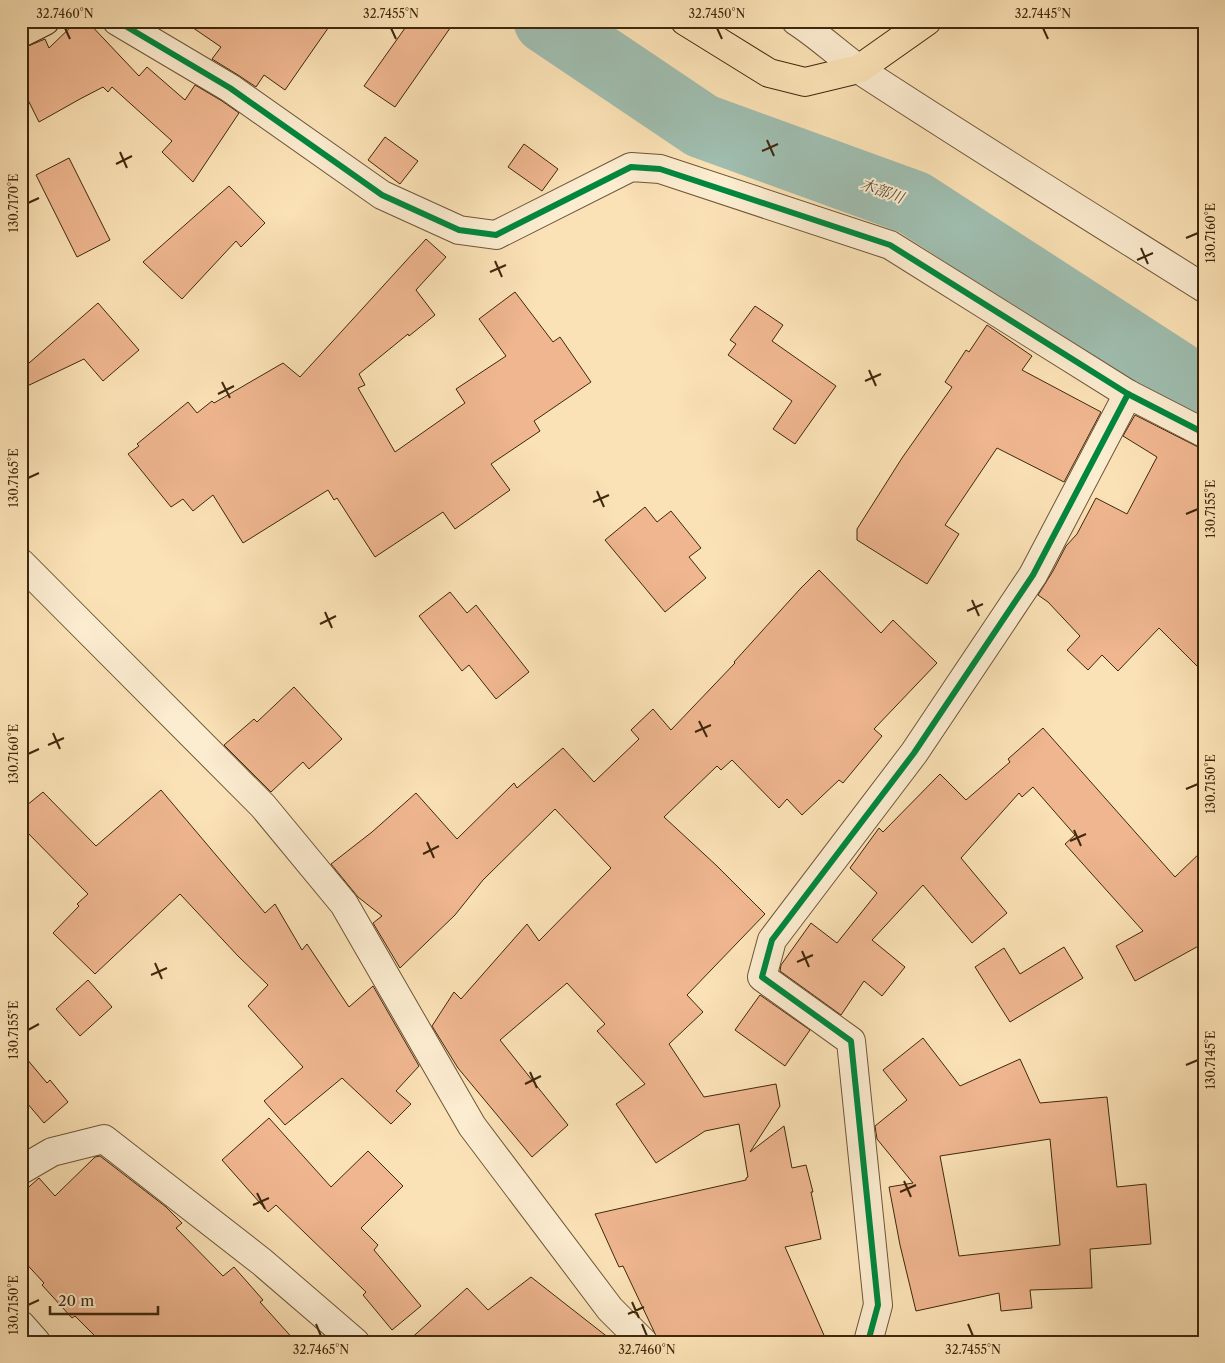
<svg xmlns="http://www.w3.org/2000/svg" width="1225" height="1363" font-family="'Libre Caslon Text','Noto Serif JP',serif">
	<style>
		.lines { fill: none; stroke-linecap: round; stroke-linejoin: round }
		.river { stroke: #9fbdaf; stroke-width: 65 }
		.building { fill: #efb68f; stroke: #3f280c; fill-rule: evenodd }
		.minor-casing { stroke: #6e5636; stroke-width: 30 }
		.major-casing { stroke: #3f280c; stroke-width: 30 }
		.minor { stroke: #fcecd0; stroke-width: 28 }
		.major { stroke: #fbe2b6; stroke-width: 28 }
		.cycleway-casing { stroke: #fcecd0; stroke-width: 9 }
		.cycleway { stroke: #00873e; stroke-width: 6 }
		.ticks { fill: none; stroke: #3f280c; stroke-width: 2 }
		.labels { text-anchor: middle; stroke-width: 4; stroke-linejoin: round; paint-order: stroke }
		.water-label { font-size: 15px; font-style: italic; fill: #574d35; stroke: #fcecd0 }
		.neatline { fill: none; stroke: #3f280c; stroke-width: 2 }
		.ticks-label { font-size: 12px; text-anchor: middle; fill: #3f280c }
	</style>
	<rect width="100%" height="100%" fill="#fbe2b6"/>
	<filter id="stains"><feTurbulence type="fractalNoise" baseFrequency=".004" numOctaves="4"/><feColorMatrix values="0 0 0 0 .2 0 0 0 0 .09 0 0 0 0 .02 0 0 0 .5 -.17"/></filter>
	<radialGradient id="worn" r=".72"><stop offset=".6" stop-color="#630" stop-opacity="0"/><stop offset="1" stop-color="#630" stop-opacity=".3"/></radialGradient>
	<g class="lines">
		<!-- river -->
		<polyline class="river" points="546,21 702,126 914,203 1204,391"/>
	</g>
	<!-- building -->
	<g class="building">
		<polygon points="77,21 87,21 139,76 147,67 185,100 195,85 222,101 239,113 193,182 162,152 172,141 112,87 108,92 103,87 80,99 39,122 21,86 21,49 45,39 49,48"/>
		<polygon points="183,21 333,21 285,90 264,75 256,87 238,75 212,59 221,47"/>
		<polygon points="410,21 455,21 395,107 364,86"/>
		<polygon points="385,137 418,161 400,184 368,160"/>
		<polygon points="524,144 558,169 542,191 508,167"/>
		<polygon points="69,158 110,240 77,257 36,175"/>
		<polygon points="229,186 265,223 241,247 236,241 182,299 143,262"/>
		<polygon points="426,239 446,257 416,290 435,315 409,336 408,334 359,374 365,385 358,388 395,452 465,403 456,389 506,356 479,319 515,292 553,342 560,337 591,382 534,421 540,431 491,464 510,490 455,529 443,512 375,557 337,498 334,500 328,490 243,543 213,495 193,511 183,499 171,507 128,454 139,446 137,444 188,402 197,413 212,401 214,403 283,363 300,377"/>
		<polygon points="98,303 139,350 103,381 84,359 21,389 21,370"/>
		<polygon points="755,306 783,325 772,341 836,386 795,444 773,429 792,401 728,355 736,344 730,340"/>
		<polygon points="987,325 1032,356 1022,370 1101,412 1064,482 997,448 945,525 959,534 927,584 857,540 857,529 902,458 952,387 945,382 966,350 969,352"/>
		<polygon points="1135,415 1204,450 1204,673 1159,628 1118,671 1102,655 1088,670 1067,650 1080,636 1048,602 1038,595 1053,571 1066,546 1077,534 1096,498 1127,514 1157,457 1123,436"/>
		<polygon points="645,507 657,522 671,511 701,548 689,557 706,578 665,612 605,540"/>
		<polygon points="819,570 881,633 893,620 937,663 874,729 882,736 843,783 839,780 802,815 787,799 779,808 732,760 721,770 717,766 664,817 717,866 765,914 687,995 703,1012 669,1044 704,1097 776,1084 780,1106 750,1152 784,1126 792,1168 806,1165 813,1192 811,1192 821,1239 785,1247 827,1342 659,1342 623,1266 619,1267 595,1214 746,1180 746,1178 748,1177 739,1124 705,1131 656,1163 616,1104 645,1084 597,1031 605,1024 567,983 500,1040 568,1125 532,1157 458,1068 432,1026 454,992 461,999 527,924 539,941 611,868 555,809 483,880 455,915 400,968 373,923 382,916 358,897 331,864 372,832 416,793 457,839 514,783 517,788 563,748 594,782 639,739 631,730 653,709 671,730 735,663 734,662 800,589"/>
		<polygon points="450,592 467,613 476,605 529,672 496,699 469,665 462,671 419,616"/>
		<polygon points="294,687 342,739 309,769 303,762 271,792 224,745 254,719 257,722"/>
		<polygon points="1043,728 1175,877 1204,849 1204,943 1135,981 1116,946 1143,931 1065,844 1075,835 1033,787 1022,797 1019,793 961,858 1007,913 972,943 923,885 872,940 905,967 882,996 864,981 841,1015 780,971 781,965 811,923 837,943 877,893 850,868 879,828 883,832 940,774 966,800 1010,762 1008,759"/>
		<polygon points="161,790 265,913 275,904 302,950 307,944 349,1007 373,986 419,1066 396,1091 411,1104 391,1124 342,1078 285,1125 264,1101 303,1067 248,1006 268,985 238,956 180,894 95,974 53,933 79,906 77,904 88,894 21,826 21,810 43,792 96,846"/>
		<polygon points="1064,947 1083,978 1010,1022 975,967 1004,948 1020,974"/>
		<polygon points="88,980 112,1007 80,1036 56,1009"/>
		<polygon points="760,995 810,1030 785,1066 735,1030"/>
		<path d="M923,1038L960,1086L1020,1059L1040,1103L1107,1097L1117,1187L1146,1184L1151,1244L1090,1249L1092,1288L1030,1290L1032,1308L1001,1311L999,1293L916,1311L900,1245L889,1187L913,1183L877,1139L875,1126L907,1100L883,1070ZM1050,1139L1060,1245L959,1256L940,1156Z"/>
		<polygon points="21,1052 47,1083 50,1080 68,1102 44,1123 21,1096"/>
		<polygon points="269,1118 331,1187 368,1151 403,1186 361,1228 378,1245 374,1250 421,1306 392,1330 363,1295 366,1292 276,1205 268,1212 222,1160"/>
		<polygon points="100,1156 166,1207 182,1223 176,1228 223,1276 234,1267 263,1300 260,1302 296,1342 101,1342 75,1316 72,1318 42,1285 44,1283 21,1258 21,1194 39,1178 55,1196 95,1157"/>
		<polygon points="531,1277 614,1342 407,1342 467,1288 488,1310"/>
	</g>
	<g class="lines">
		<defs>
			<g id="minor">
				<polyline points="117,21 230,88 382,195 459,230 496,235 631,167 660,169 890,245 1128,394 1204,433"/>
				<path d="M796,21C821,37 842,58 866,74C978,147 1091,217 1204,288"/>
				<polyline points="21,563 263,806 344,904 472,1126 610,1309 643,1342"/>
				<polyline points="21,1170 52,1152 104,1139 262,1262 355,1342"/>
				<polyline points="21,1325 36,1342"/>
				<polyline points="868,1342 878,1305 851,1041 762,977 772,940 914,753 1033,575 1128,394"/>
			</g>
			<g id="major">
				<polyline points="685,21 769,73 805,82 859,69 927,21"/>
				<polyline points="21,33 45,21"/>
			</g>
		</defs>
		<!-- minor casing -->
		<use href="#minor" class="minor-casing"/>
		<!-- major casing -->
		<use href="#major" class="major-casing"/>
		<!-- minor -->
		<use href="#minor" class="minor"/>
		<!-- major -->
		<use href="#major" class="major"/>
		<defs>
			<g id="cycleway">
				<polyline points="117,21 230,88 382,195 459,230 496,235 631,167 660,169 890,245 1128,394 1204,433"/>
				<polyline points="868,1342 878,1305 851,1041 762,977 772,940 914,753 1033,575 1128,394"/>
			</g>
		</defs>
		<!-- cycleway casing -->
		<use href="#cycleway" class="cycleway-casing"/>
		<!-- cycleway -->
		<use href="#cycleway" class="cycleway"/>
	</g>
	<!-- ticks -->
	<path class="ticks" d="M65,28L70,39M391,28L396,39M717,28L722,39M1043,28L1048,39M767,140L774,156M762,151L778,144M120,152L127,168M116,164L132,156M28,203L39,198M1186,238L1198,233M1141,248L1148,264M1137,260L1153,253M495,261L502,277M490,272L506,265M869,370L876,386M865,381L881,374M222,382L230,398M218,394L234,386M28,478L39,473M597,491L604,507M593,502L609,495M1186,514L1198,509M972,600L979,616M967,611L983,604M325,612L332,628M320,624L336,616M699,721L707,737M695,732L711,725M53,733L60,749M48,745L64,738M28,754L39,749M1186,789L1198,784M1074,830L1081,846M1070,841L1086,834M427,842L434,858M423,854L439,846M802,951L809,967M797,962L813,955M155,963L162,979M151,975L167,968M28,1030L39,1024M1186,1065L1198,1060M530,1072L537,1088M525,1084L541,1076M904,1181L911,1197M900,1192L916,1185M257,1193L265,1209M253,1205L269,1198M632,1302L639,1318M28,1305L39,1300M628,1314L644,1307M316,1324L321,1336M642,1324L647,1336M968,1324L973,1336"/>
	<g class="labels">
		<!-- water labels -->
		<g class="water-label">
			<text transform="translate(882 191) rotate(20)" y="5">木部川</text>
		</g>
	</g>
	<!-- margin -->
	<rect width="1225" height="1363" fill="none" stroke="#fbe2b6" stroke-width="55"/>
	<!-- scale -->
	<path d="M50 1306v8h108v-8" fill="none" stroke="#3f280c" stroke-width="2.5"/>
	<text x="58" y="1306" font-size="15" fill="#3f280c" stroke="#fcecd0" stroke-width="4" paint-order="stroke">20 m</text>
	<rect x="28" y="28" width="1170" height="1308" class="neatline"/>
	<g class="ticks-label">
		<text x="65" y="18">32.7460°N</text>
		<text x="391" y="18">32.7455°N</text>
		<text x="717" y="18">32.7450°N</text>
		<text x="1043" y="18">32.7445°N</text>
		<text transform="translate(14 203) rotate(-90)" y="4">130.7170°E</text>
		<text transform="translate(1211 233) rotate(-90)" y="4">130.7160°E</text>
		<text transform="translate(14 478) rotate(-90)" y="4">130.7165°E</text>
		<text transform="translate(1211 509) rotate(-90)" y="4">130.7155°E</text>
		<text transform="translate(14 754) rotate(-90)" y="4">130.7160°E</text>
		<text transform="translate(1211 784) rotate(-90)" y="4">130.7150°E</text>
		<text transform="translate(14 1030) rotate(-90)" y="4">130.7155°E</text>
		<text transform="translate(1211 1060) rotate(-90)" y="4">130.7145°E</text>
		<text transform="translate(14 1305) rotate(-90)" y="4">130.7150°E</text>
		<text x="321" y="1354">32.7465°N</text>
		<text x="647" y="1354">32.7460°N</text>
		<text x="973" y="1354">32.7455°N</text>
	</g>
	<rect width="100%" height="100%" filter="url(#stains)"/>
	<rect width="100%" height="100%" fill="url(#worn)"/>
</svg>
